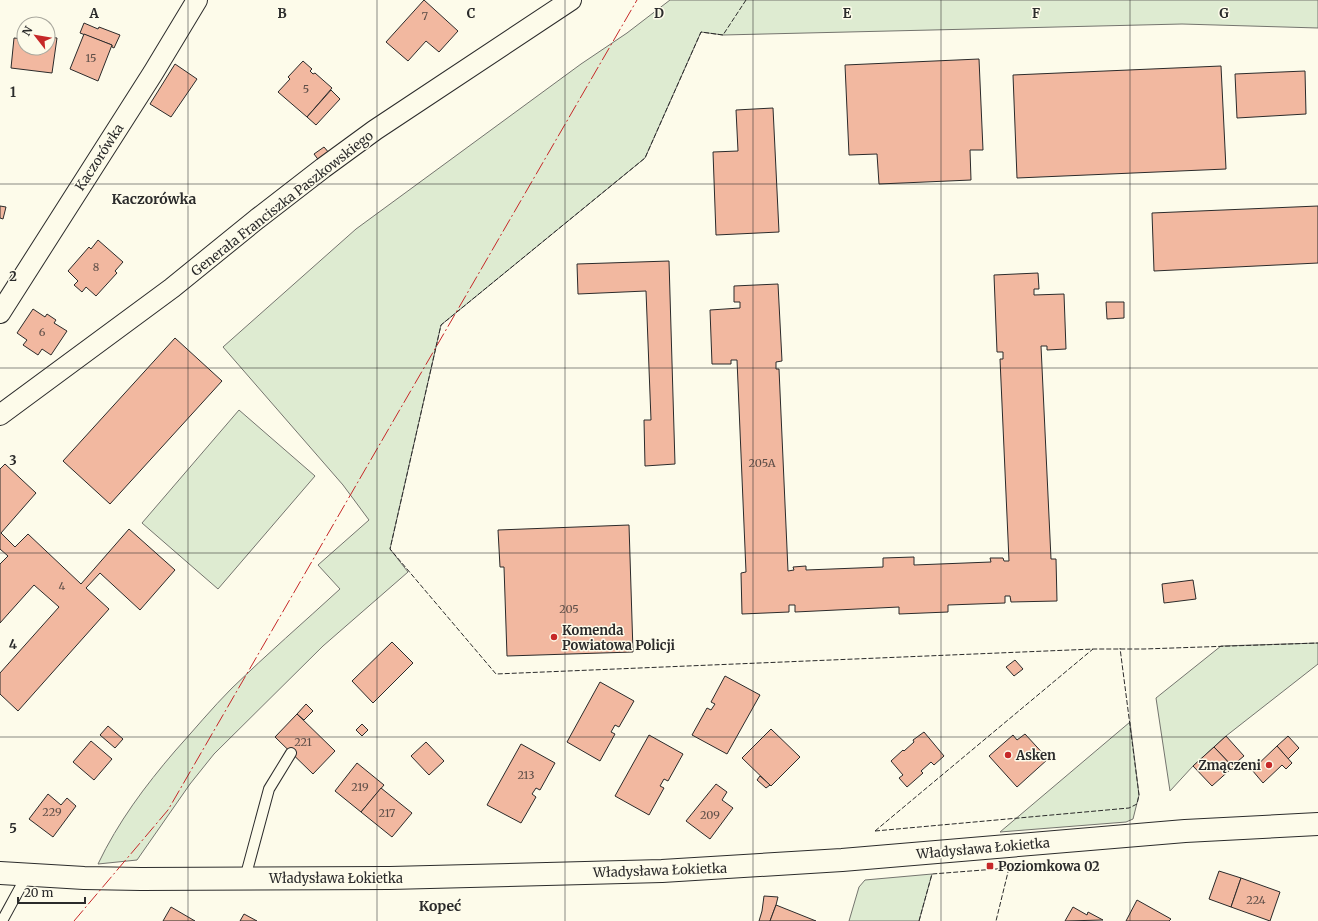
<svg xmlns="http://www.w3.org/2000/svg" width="1318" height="921" font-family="Merriweather,serif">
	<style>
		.green { fill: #deebd1; stroke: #74746e }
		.building { fill: #f2b8a0; stroke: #2b2b2b }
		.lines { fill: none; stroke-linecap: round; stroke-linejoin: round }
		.service-casing { stroke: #2b2b2b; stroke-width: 12 }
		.minor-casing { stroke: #2b2b2b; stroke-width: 22 }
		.tertiary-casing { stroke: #2b2b2b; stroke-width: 24 }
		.service { stroke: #fdfbea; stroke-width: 10 }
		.minor { stroke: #fdfbea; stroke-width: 20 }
		.tertiary { stroke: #fdfbea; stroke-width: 22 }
		.fence { stroke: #2b2b2b; stroke-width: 1; stroke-dasharray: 5 2; stroke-linecap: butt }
		.power { stroke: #c62828; stroke-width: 1; stroke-dasharray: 14 3 2 3; stroke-linecap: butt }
		.grid { fill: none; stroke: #2b2b2b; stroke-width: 1; stroke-opacity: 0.55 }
		.poi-dot { fill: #c62828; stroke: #fdfbea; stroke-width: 1.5 }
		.labels { text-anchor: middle; stroke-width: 3; stroke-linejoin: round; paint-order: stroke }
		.number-label { font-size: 11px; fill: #5d4e48 }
		.street-label { font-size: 13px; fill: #2b2b2b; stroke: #fdfbea }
		.poi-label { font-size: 13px; font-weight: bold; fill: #2b2b2b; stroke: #fdfbea; text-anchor: start }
		.neighbourhood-label { font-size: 14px; font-weight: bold; fill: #2b2b2b; stroke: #fdfbea }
		.grid-label { font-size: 13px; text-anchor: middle; font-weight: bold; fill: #2b2b2b; stroke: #fdfbea; stroke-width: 3; stroke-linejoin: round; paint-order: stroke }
	</style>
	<rect width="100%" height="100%" fill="#fdfbea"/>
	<!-- green -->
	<g class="green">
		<path d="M670,0H1318V28L1182,24L723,35L701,32L645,158L441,325L390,549L408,572L323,646L214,754L190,784L137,860L98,864C118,822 145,786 175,751C194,730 212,708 232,688C267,654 304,622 340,589L318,565L369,520L343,485L223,347L356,229L581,64L627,33Z"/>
		<polygon points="239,410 315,476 218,589 142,523"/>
		<polygon points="1318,643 1318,664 1226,736 1193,766 1170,791 1156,698 1221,646"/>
		<polygon points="1130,722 1139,795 1133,819 1126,822 1000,832"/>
		<polygon points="932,874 919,921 849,921 859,887 865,880"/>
	</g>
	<!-- building -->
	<g class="building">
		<polygon points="424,0 458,31 439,52 426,41 408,61 386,42"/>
		<polygon points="84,23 98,29 99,27 120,35 114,48 112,47 112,45 80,33"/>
		<polygon points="84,34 112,45 98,81 70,69"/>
		<polygon points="48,37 57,38 52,73 11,68 14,38 24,39 24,48 48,48"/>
		<polygon points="979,59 983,150 970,150 971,180 879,184 877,154 849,155 845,65"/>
		<polygon points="303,61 312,69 310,71 313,74 315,73 332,88 307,117 278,92 290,79 288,77"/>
		<polygon points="175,64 197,79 171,117 150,104"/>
		<polygon points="1221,66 1226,169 1017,178 1013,75"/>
		<polygon points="1305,71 1306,114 1237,118 1235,74"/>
		<polygon points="331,90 340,99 316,125 307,117"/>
		<polygon points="773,108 779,232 716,235 713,152 738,151 736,110"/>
		<polygon points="324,147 330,154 320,162 314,154"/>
		<polygon points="0,206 6,207 3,219 0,218"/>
		<polygon points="1318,206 1318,263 1154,271 1152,213"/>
		<polygon points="98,240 123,262 115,271 117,273 96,296 86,287 82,292 74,285 78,281 68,271 89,247 91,249"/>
		<polygon points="669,261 675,464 645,466 644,420 651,420 646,291 578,294 577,264"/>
		<polygon points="1038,273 1039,289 1034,289 1034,295 1064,294 1066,349 1047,350 1047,346 1041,346 1051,559 1056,559 1057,601 1011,602 1010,596 1005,596 1005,603 948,605 948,612 899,614 899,607 795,612 795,605 789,605 789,612 742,614 741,573 746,572 737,360 731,360 731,364 712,364 710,310 740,308 740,302 734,302 734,286 778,284 782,361 776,362 776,369 779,369 788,571 794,570 793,567 806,566 806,570 883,567 883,558 914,557 914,565 991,562 990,558 1003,558 1004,561 1009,561 1000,359 1003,359 1003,352 997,352 994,275"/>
		<polygon points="1106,302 1124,302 1124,318 1107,319"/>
		<polygon points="33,309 45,317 47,314 56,320 54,323 67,331 51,355 42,349 38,355 23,345 27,340 17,333"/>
		<polygon points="175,338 222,381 110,504 63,461"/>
		<polygon points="5,464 36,493 1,533 15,547 28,534 81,584 129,529 175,570 140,610 100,573 86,588 109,609 18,711 0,694 0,673 59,607 34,585 0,623 0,564 8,556 0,549 0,469"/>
		<polygon points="629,525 633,652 507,656 504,567 500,567 498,530"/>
		<polygon points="1193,580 1196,599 1164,603 1162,584"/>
		<polygon points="392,642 413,663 373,703 352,681"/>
		<polygon points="1015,660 1023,669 1014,676 1006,667"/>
		<polygon points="725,676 760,695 727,754 692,735 707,708 711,710 715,704 711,702"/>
		<polygon points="600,682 634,701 619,727 615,725 611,732 615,734 600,761 567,742"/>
		<polygon points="306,704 313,711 304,720 297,714"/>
		<polygon points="297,714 335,751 313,774 275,737"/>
		<polygon points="362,724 368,730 362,736 356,730"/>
		<polygon points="108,726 123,739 115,748 100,735"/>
		<polygon points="771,729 800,757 771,786 742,758"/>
		<polygon points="924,732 944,756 934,765 931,762 921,771 923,773 907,787 899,778 903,775 891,761 903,750 904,751 914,742 913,740"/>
		<polygon points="1025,734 1048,759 1017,787 989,756 1013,735 1017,740"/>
		<polygon points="649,735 683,754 668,781 664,779 660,786 664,788 649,815 615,796"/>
		<polygon points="1226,736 1244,756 1232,766 1214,747"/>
		<polygon points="1288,736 1299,748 1288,759 1277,746"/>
		<polygon points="91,741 112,759 94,780 73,762"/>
		<polygon points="426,742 444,761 429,775 411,756"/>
		<polygon points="521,744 555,763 540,790 536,788 532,794 536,797 521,823 487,805"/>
		<polygon points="1277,746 1292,763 1286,769 1282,765 1263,783 1252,770"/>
		<polygon points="1214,747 1233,767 1212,786 1193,766"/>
		<polygon points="357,763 384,785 361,812 335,791"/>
		<polygon points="760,776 770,785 766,788 757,780"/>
		<polygon points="716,784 727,792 722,800 733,808 710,839 686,821"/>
		<polygon points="381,788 412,813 392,837 361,812"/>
		<polygon points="48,794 61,805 67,798 76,806 53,837 29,819"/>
		<polygon points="1219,871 1241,878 1231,907 1209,899"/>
		<polygon points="1241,878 1280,892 1270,921 1231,907"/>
		<polygon points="764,896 778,897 776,905 770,921 759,921 762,911"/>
		<polygon points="1137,900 1171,919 1169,921 1126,921"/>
		<polygon points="776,905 816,921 770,921"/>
		<polygon points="171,907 195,921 163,921"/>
		<polygon points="1073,907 1087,915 1088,912 1103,920 1065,921"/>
		<polygon points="244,914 257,921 240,921"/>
	</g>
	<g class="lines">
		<defs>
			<g id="service">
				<polyline points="245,878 269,789 291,753"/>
				<polyline points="2,921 27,875"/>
			</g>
			<g id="minor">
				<polyline points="0,313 153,73 197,0"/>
				<polyline points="0,415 172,288 257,219 323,168 375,130 571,0"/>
			</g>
			<polyline id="tertiary" points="0,873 84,878 141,879 390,878 662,871 842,860 1185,831 1318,824"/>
		</defs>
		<!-- service casing -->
		<use href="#service" class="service-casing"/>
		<!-- minor casing -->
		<use href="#minor" class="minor-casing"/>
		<!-- tertiary casing -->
		<use href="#tertiary" class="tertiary-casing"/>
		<!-- service -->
		<use href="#service" class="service"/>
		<!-- minor -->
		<use href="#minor" class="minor"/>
		<!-- tertiary -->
		<use href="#tertiary" class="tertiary"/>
		<!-- fence -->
		<g class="fence">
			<polyline points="746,0 723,35 701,32 645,158 441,325 390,549 496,674 1094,649 1144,649 1318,643"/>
			<polyline points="875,831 1129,808 1137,804 1139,795 1120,648"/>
			<polyline points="875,831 1093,649"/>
			<polyline points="919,921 932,874 1009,868 996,921"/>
		</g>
		<!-- power -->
		<polyline class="power" points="74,921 168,810 637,0"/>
	</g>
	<!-- grid -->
	<path class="grid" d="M188,0V921M377,0V921M565,0V921M753,0V921M941,0V921M1130,0V921M0,184H1318M0,368H1318M0,553H1318M0,737H1318"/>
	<!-- markers -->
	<g class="poi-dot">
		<circle cx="554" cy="637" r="4"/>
		<circle cx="1008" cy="755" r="4"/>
		<circle cx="1269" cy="765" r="4"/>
		<rect x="986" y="862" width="8" height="8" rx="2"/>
	</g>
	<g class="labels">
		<!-- number labels -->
		<g class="number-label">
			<text x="425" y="20">7</text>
			<text x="91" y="62">15</text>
			<text x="306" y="93">5</text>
			<text x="96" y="271">8</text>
			<text x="42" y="336">6</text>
			<text x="762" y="467">205A</text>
			<text x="62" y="590">4</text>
			<text x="569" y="613">205</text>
			<text x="303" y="746">221</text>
			<text x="526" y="779">213</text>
			<text x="360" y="791">219</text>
			<text x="52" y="816">229</text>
			<text x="387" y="817">217</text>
			<text x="710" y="819">209</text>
			<text x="1256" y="904">224</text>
		</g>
		<!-- street labels -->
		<g class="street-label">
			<text transform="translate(99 157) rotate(-57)" y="5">Kaczorówka</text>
			<text transform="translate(282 203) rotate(-38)" y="5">Generała Franciszka Paszkowskiego</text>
			<text transform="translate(983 848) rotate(-5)" y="5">Władysława Łokietka</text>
			<text transform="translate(660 870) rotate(-2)" y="5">Władysława Łokietka</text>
			<text x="336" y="883">Władysława Łokietka</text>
		</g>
		<!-- poi labels -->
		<g class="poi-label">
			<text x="562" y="635">Komenda<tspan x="562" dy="15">Powiatowa Policji</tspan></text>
			<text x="1016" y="760">Asken</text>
			<text x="1261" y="770" text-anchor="end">Zmączeni</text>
			<text x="998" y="871">Poziomkowa 02</text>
		</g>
		<!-- neighbourhood labels -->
		<g class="neighbourhood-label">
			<text x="154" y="204">Kaczorówka</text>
			<text x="440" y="911">Kopeć</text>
		</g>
	</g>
	<g class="grid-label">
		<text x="94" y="18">A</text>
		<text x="282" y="18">B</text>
		<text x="471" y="18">C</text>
		<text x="659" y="18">D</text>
		<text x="847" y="18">E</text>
		<text x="1036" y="18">F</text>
		<text x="1224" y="18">G</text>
		<text x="13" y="97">1</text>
		<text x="13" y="281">2</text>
		<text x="13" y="465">3</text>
		<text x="13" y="649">4</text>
		<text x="13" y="833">5</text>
	</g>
	<!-- north arrow -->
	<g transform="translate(36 36) rotate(301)"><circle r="19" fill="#fdfbea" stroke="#a9a89e"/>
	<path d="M0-3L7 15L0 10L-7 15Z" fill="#c62828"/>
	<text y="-6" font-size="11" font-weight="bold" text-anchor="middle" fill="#2b2b2b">N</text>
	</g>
	<!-- scale -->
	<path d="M18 897v6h67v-6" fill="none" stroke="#2b2b2b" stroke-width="2"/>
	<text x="24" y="897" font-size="12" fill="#2b2b2b" stroke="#fdfbea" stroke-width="3" paint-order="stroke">20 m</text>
</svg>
